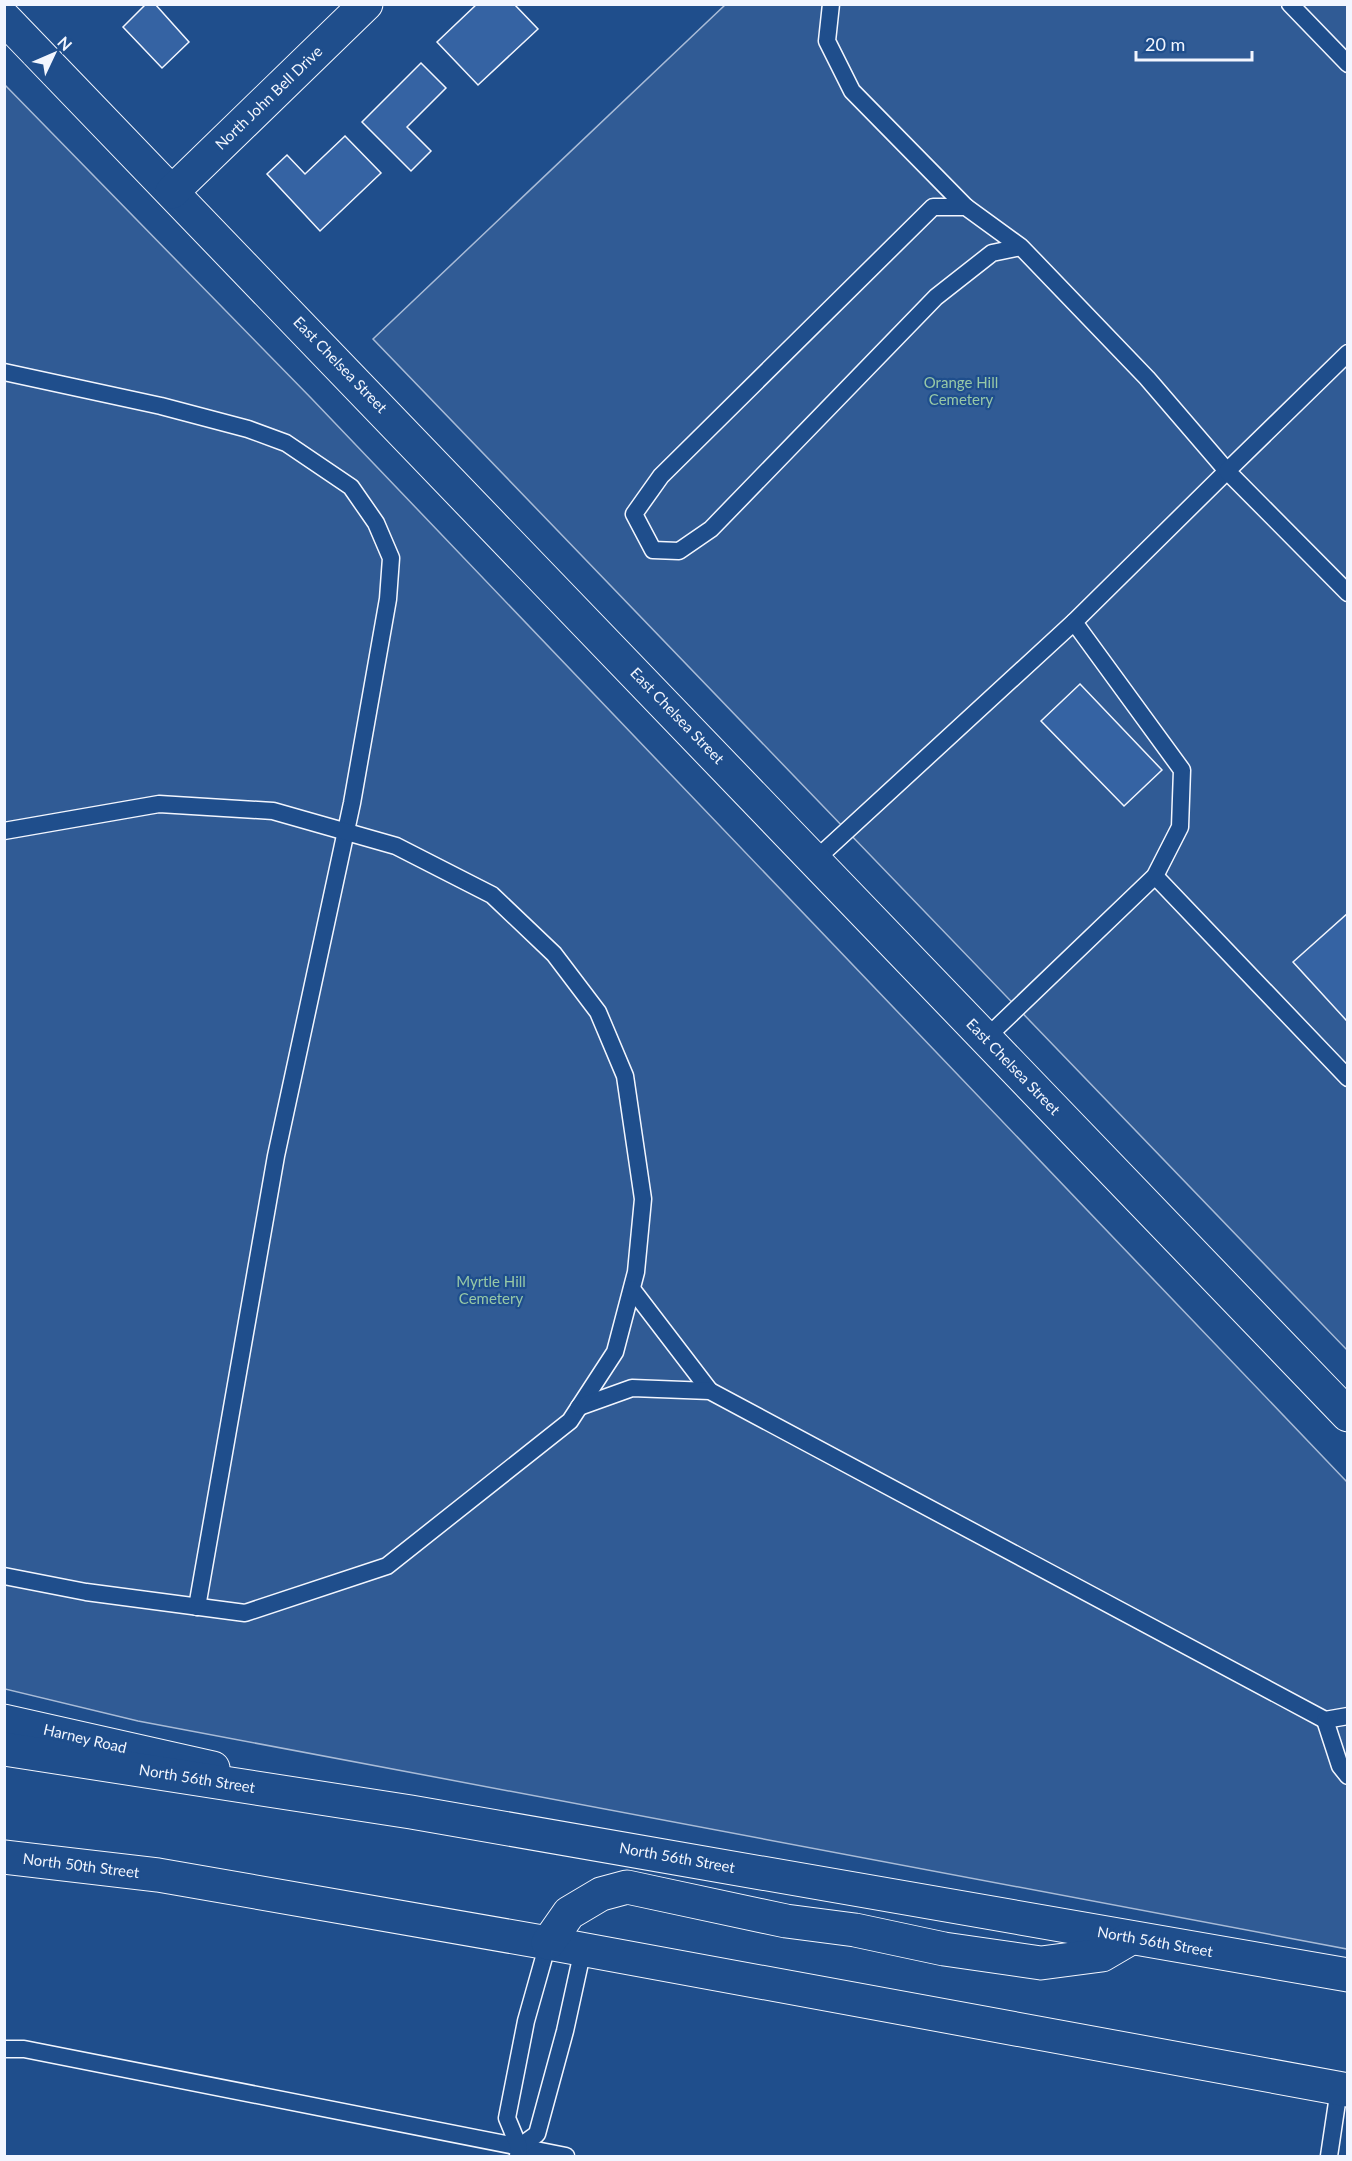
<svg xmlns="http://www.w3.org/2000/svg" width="1352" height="2161" font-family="Lato,sans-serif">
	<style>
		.built { fill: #305b95; stroke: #a8bbd7; stroke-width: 1.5 }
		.building { fill: #3563a3; stroke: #f2f6ff; stroke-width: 1.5 }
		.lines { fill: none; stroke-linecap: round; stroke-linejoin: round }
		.lane-casing { stroke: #f2f6ff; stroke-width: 19 }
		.street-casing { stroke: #f2f6ff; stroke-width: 35 }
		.secondary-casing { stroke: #f2f6ff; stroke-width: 35 }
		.primary-casing { stroke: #f2f6ff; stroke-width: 35 }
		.lane { stroke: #1f4e8c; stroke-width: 16 }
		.street { stroke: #1f4e8c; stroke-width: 33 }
		.secondary { stroke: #1f4e8c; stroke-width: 33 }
		.primary { stroke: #1f4e8c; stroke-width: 33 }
		.labels { text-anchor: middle; stroke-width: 4.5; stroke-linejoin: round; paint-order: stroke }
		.street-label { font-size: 15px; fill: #f2f6ff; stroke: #1f4e8c }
		.park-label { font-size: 15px; fill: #97c8a6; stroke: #1f4e8c }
	</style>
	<rect width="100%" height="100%" fill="#1f4e8c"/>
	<!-- built -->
	<g class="built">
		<polygon points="725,5 1347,5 1347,1350 373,339"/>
		<polygon points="4,84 311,398 1347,1482 1347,1949 138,1721 5,1689"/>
	</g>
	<!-- building -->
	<g class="building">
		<polygon points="146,4 155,4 189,42 162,68 123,27"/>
		<polygon points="477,4 514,4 538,29 478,85 437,42"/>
		<polygon points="421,63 446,88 407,127 431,151 411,171 362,122"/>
		<polygon points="345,136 381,173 320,231 267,174 287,155 305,174"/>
		<polygon points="1080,684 1162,770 1124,806 1041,721"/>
		<polygon points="1348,913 1348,1019 1346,1020 1293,962"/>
	</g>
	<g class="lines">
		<defs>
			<g id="lane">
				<polyline points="831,4 827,41 852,91 966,207"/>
				<polyline points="1290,4 1348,64"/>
				<polyline points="1021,247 966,207 933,207 661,476 634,514 653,550 679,551 711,529 936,297 992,253 1021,247 1147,378 1227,471 1074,622"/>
				<polyline points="1348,353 1227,471 1348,593"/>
				<polyline points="4,372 161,406 248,429 286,443 351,487 376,523 391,558 388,599 352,803 276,1156 197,1607"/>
				<polyline points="4,831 159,804 273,811 396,846 492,895 554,954 598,1012 625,1076 643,1199 636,1272 615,1352 570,1421 387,1566 245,1613 86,1592 4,1576"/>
				<polyline points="815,860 1074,622 1182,770 1180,827 1155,876 986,1038"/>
				<polyline points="1155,876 1348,1078"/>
				<polyline points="632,1289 710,1391"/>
				<polyline points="579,1407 632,1388 710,1391 1325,1720 1348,1716"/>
				<polyline points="1325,1720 1340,1766 1348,1776"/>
				<polyline points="4,2049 24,2049 566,2156"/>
				<polyline points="519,2147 537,2134 565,2031 583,1949"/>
				<polyline points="518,2156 519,2147 507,2118 526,2021 548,1943"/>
				<polyline points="1329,2156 1339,2089"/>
			</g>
			<g id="street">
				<polyline points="4,18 1348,1415"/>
				<polyline points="172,192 366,4"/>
			</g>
			<polyline id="secondary" points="4,1721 213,1768"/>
			<g id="primary">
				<polyline points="4,1749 411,1812 1348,1975"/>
				<polyline points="4,1857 158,1875 548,1943 1348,2090"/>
				<polyline points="548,1943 569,1913 601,1894 627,1887 786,1921 855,1930 944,1949 1041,1963 1102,1955 1131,1938"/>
			</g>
		</defs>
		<!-- lane casing -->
		<use href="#lane" class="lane-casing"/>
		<!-- street casing -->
		<use href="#street" class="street-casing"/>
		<!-- secondary casing -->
		<use href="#secondary" class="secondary-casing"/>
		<!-- primary casing -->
		<use href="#primary" class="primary-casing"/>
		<!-- lane -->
		<use href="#lane" class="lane"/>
		<!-- street -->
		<use href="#street" class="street"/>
		<!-- secondary -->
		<use href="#secondary" class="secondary"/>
		<!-- primary -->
		<use href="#primary" class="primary"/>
	</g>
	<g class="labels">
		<!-- street labels -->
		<g class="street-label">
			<text transform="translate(269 98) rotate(-44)" y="5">North John Bell Drive</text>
			<text transform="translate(340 365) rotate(46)" y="5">East Chelsea Street</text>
			<text transform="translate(677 716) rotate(46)" y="5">East Chelsea Street</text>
			<text transform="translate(1013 1067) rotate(46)" y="5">East Chelsea Street</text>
			<text transform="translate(85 1739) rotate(13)" y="5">Harney Road</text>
			<text transform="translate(197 1779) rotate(9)" y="5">North 56th Street</text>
			<text transform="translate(677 1858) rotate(10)" y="5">North 56th Street</text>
			<text transform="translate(81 1866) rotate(7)" y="5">North 50th Street</text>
			<text transform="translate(1155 1942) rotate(10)" y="5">North 56th Street</text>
		</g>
		<!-- park labels -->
		<g class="park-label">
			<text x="961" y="388">Orange Hill<tspan x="961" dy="17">Cemetery</tspan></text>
			<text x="491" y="1287">Myrtle Hill<tspan x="491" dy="17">Cemetery</tspan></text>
		</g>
	</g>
	<!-- border -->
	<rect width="1352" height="2161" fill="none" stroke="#f2f6ff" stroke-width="12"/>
	<!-- north arrow -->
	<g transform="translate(54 54) rotate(46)" stroke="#1f4e8c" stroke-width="4.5" paint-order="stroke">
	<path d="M0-4.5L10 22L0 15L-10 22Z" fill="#f2f6ff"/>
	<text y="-9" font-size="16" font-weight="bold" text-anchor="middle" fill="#f2f6ff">N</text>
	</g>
	<!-- scale -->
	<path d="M1136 51v9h116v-9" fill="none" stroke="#f2f6ff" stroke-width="3"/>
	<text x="1145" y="51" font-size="18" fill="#f2f6ff" stroke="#1f4e8c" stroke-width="4.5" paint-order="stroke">20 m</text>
</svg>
